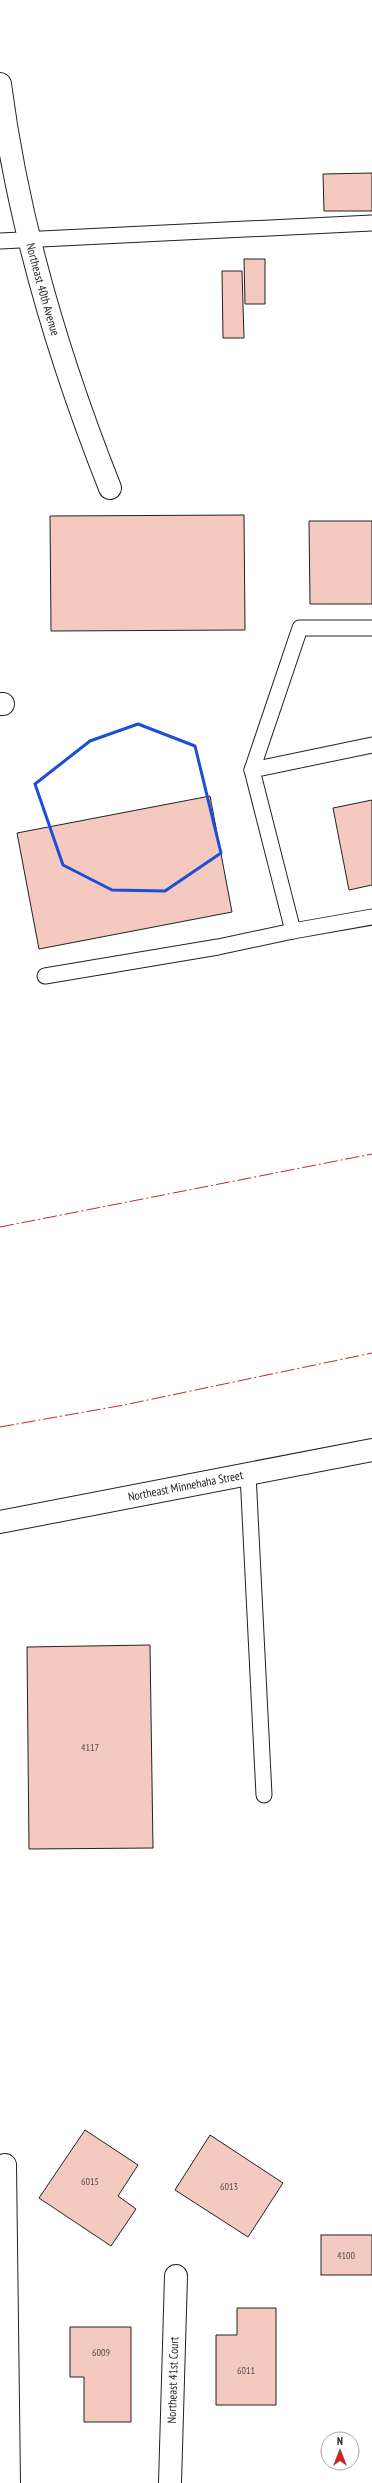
<svg xmlns="http://www.w3.org/2000/svg" width="372" height="2483" font-family="'PT Sans Narrow',sans-serif">
	<style>
		.building { fill: #f3c9c0; stroke: #222 }
		.lines { fill: none; stroke-linecap: round; stroke-linejoin: round }
		.lane-casing { stroke: #222; stroke-width: 17 }
		.street-casing { stroke: #222; stroke-width: 24 }
		.secondary-casing { stroke: #222; stroke-width: 24 }
		.lane { stroke: #fff; stroke-width: 15 }
		.street { stroke: #fff; stroke-width: 22 }
		.secondary { stroke: #fff; stroke-width: 22 }
		.power { stroke: #c62828; stroke-width: 1; stroke-dasharray: 14 3 2 3; stroke-linecap: butt }
		.marked { fill: none; stroke: #1d4ed8; stroke-width: 3; stroke-linejoin: round }
		.labels { text-anchor: middle; stroke-width: 3; stroke-linejoin: round; paint-order: stroke }
		.number-label { font-size: 10px; fill: #564c4a }
		.street-label { font-size: 12px; fill: #222; stroke: #fff }
	</style>
	<rect width="100%" height="100%" fill="#fff"/>
	<!-- building -->
	<g class="building">
		<polygon points="372,173 372,211 324,211 323,174"/>
		<polygon points="244,259 265,259 265,304 245,304"/>
		<polygon points="222,271 242,271 244,338 223,338"/>
		<polygon points="244,515 245,630 51,631 50,516"/>
		<polygon points="309,521 372,521 372,604 310,604"/>
		<polygon points="210,796 232,912 39,949 17,833"/>
		<polygon points="372,800 372,885 349,890 333,808"/>
		<polygon points="150,1645 153,1848 29,1849 27,1647"/>
		<polygon points="85,2130 138,2165 118,2196 136,2209 111,2246 39,2198"/>
		<polygon points="210,2135 283,2183 248,2237 175,2190"/>
		<rect x="321" y="2235" width="51" height="40"/>
		<polygon points="237,2308 276,2308 276,2405 216,2405 216,2335 237,2335"/>
		<polygon points="70,2327 131,2327 131,2422 84,2422 84,2377 70,2377"/>
	</g>
	<g class="lines">
		<defs>
			<g id="lane">
				<polyline points="0,241 372,223"/>
				<polyline points="372,745 252,770 293,931 372,917"/>
				<polyline points="252,770 300,628 372,628"/>
				<polyline points="45,976 218,947 293,931"/>
				<polyline points="248,1474 264,1795"/>
			</g>
			<g id="street">
				<path id="s1" d="M0,84C18,224 58,357 110,488"/>
				<polyline points="0,704 3,704"/>
				<polyline points="5,2165 9,2483"/>
				<path id="s2" d="M170,2483L176,2276"/>
			</g>
			<g id="secondary">
				<path id="s3" d="M0,1522L372,1450"/>
			</g>
		</defs>
		<!-- lane casing -->
		<use href="#lane" class="lane-casing"/>
		<!-- street casing -->
		<use href="#street" class="street-casing"/>
		<!-- secondary casing -->
		<use href="#secondary" class="secondary-casing"/>
		<!-- lane -->
		<use href="#lane" class="lane"/>
		<!-- street -->
		<use href="#street" class="street"/>
		<!-- secondary -->
		<use href="#secondary" class="secondary"/>
		<!-- power -->
		<g class="power">
			<polyline points="0,1227 372,1154"/>
			<polyline points="0,1427 124,1405 372,1353"/>
		</g>
	</g>
	<!-- marked area -->
	<path class="marked" d="M138,724L195,746L221,853L165,891L112,890L63,865L35,784L90,741Z"/>
	<g class="labels">
		<!-- number labels -->
		<g class="number-label">
			<text x="90" y="1751">4117</text>
			<text x="90" y="2185">6015</text>
			<text x="229" y="2190">6013</text>
			<text x="346" y="2259">4100</text>
			<text x="101" y="2356">6009</text>
			<text x="246" y="2374">6011</text>
		</g>
		<!-- street labels -->
		<g class="street-label">
			<text dy="4" stroke="none"><textPath href="#s1" startOffset="210">Northeast 40th Avenue</textPath></text>
			<text dy="4" stroke="none"><textPath href="#s3" startOffset="189">Northeast Minnehaha Street</textPath></text>
			<text dy="4" stroke="none"><textPath href="#s2" startOffset="103">Northeast 41st Court</textPath></text>
		</g>
	</g>
	<!-- north arrow -->
	<g transform="translate(340 2451)"><circle r="19" fill="#ffffff" stroke="#a7a7a7"/>
	<path d="M0-3L7 15L0 10L-7 15Z" fill="#c62828"/>
	<text y="-6" font-size="11" font-weight="bold" text-anchor="middle" fill="#222222">N</text>
	</g>
</svg>
